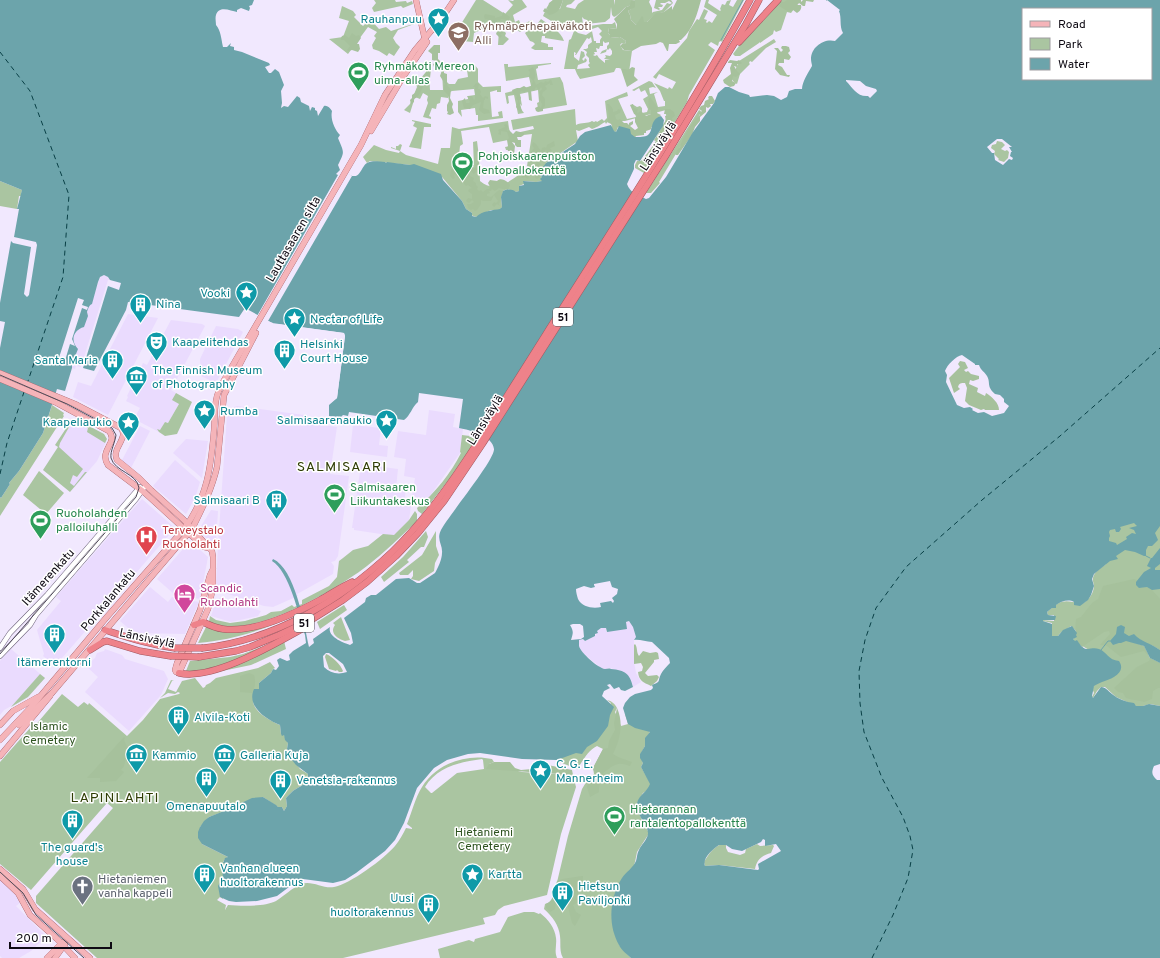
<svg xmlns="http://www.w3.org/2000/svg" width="1160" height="958" font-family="Overpass,sans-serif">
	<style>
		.built { fill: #eadbfe }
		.green { fill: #aac5a1; fill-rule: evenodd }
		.forest { fill: #a6c19c }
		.water { fill: #6ca4ab; fill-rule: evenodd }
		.pier { fill: #f1e8fe }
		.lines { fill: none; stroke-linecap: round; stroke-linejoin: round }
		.stream { stroke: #6ca4ab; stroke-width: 1 }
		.ferry { stroke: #083f45; stroke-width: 1; stroke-dasharray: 5 4; stroke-linecap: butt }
		.minor-casing { stroke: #6b6179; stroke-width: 5.5 }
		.major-casing { stroke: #a05860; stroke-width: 6 }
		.highway-casing { stroke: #a05860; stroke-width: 7 }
		.minor { stroke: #fff; stroke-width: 4.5 }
		.major { stroke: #f5b4b9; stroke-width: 5.5 }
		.highway { stroke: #ee828a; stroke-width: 6 }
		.tram { stroke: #514c59; stroke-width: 1 }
		.highway-bridge-casing { stroke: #a05860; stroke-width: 7; stroke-linecap: butt }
		.highway-bridge { stroke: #ee828a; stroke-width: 6 }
		.labels { text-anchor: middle; stroke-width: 3; stroke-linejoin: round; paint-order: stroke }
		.shield { fill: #fff; stroke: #56545a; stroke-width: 1 }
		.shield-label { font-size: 11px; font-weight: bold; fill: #0e0a13 }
		.culture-label { font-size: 12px; fill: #0d838f; stroke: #fff; text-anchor: start }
		.education-label { font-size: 12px; fill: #785e54; stroke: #fff; text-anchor: start }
		.leisure-label { font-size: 12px; fill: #27864d; stroke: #fff; text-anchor: start }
		.street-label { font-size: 12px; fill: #0e0a13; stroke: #fff }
		.health-label { font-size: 12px; fill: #be3a42; stroke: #fff; text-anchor: start }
		.hotel-label { font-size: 12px; fill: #b23c85; stroke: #fff; text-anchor: start }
		.park-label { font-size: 12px; fill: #2f5421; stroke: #fff }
		.worship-label { font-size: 12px; fill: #5b616d; stroke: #fff; text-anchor: start }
		.quarter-label { font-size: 14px; letter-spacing: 1px; fill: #303e05; stroke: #fff }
	</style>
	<rect width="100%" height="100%" fill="#f1e8fe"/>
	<!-- built -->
	<g class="built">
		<polygon points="104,275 108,277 110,280 108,280 81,367 76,366 75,369 72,368 72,366 64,365 78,298 89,306 91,304 100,277"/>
		<polygon points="128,314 158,318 108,415 73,397 78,382 91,386"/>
		<polygon points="171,320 202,324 205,326 171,390 176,393 173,400 179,404 168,423 165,422 159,432 134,419 140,408 126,401 128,397 127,396 143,363 147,365"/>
		<polygon points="216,326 238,329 243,332 216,383 201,376 200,359"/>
		<polygon points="237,406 304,415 307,416 316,424 337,427 330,474 349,476 338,556 335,561 331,562 334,566 333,574 299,593 297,594 298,596 273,607 264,606 219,591 216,586 218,544 227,415 229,409"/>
		<polygon points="429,410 455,414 453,427 463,429 460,453 428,499 412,497 415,478 404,476 406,459 394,457 398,431 426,435"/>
		<polygon points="76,419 90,426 104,439 106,442 97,461 72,490 43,470 58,447 55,445 71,421"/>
		<polygon points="353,425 381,428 379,445 388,446 387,457 350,452"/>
		<polygon points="140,426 150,431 131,468 121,462"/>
		<polygon points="186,439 208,441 202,478 173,453"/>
		<polygon points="175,460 200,482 195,498 186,514 153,486"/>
		<polygon points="361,464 398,469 396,488 406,489 404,504 411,506 409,520 394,536 354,530 354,528 352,528"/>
		<polygon points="142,499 175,528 55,666 43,656 44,654 37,630 61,601 56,597"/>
		<polygon points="211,510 218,511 216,542 211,542 198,531"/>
		<polygon points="190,541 208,557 200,599 174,594 157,579"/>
		<polygon points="150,587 168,602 172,597 199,602 185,634 134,633 120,621"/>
		<polygon points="217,598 220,598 261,611 258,616 231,622 211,616"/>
		<polygon points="629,621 633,627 636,637 634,640 634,662 636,673 641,682 633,687 631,680 625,673 610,668 605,669 601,668 583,653 578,645 579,640 583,639 585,641 595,636 597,631 601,628 606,628 606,632"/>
		<polygon points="11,649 45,678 28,697 4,710 0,715 0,661"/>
		<polygon points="105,649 122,655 125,659 164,671 168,679 161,695 129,731 85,692 98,677 86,666 95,658 97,653 104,651"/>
		<polygon points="0,880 11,889 11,890 20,900 21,902 16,906 46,936 31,951 19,958 2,958 0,956"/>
	</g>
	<!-- green -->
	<g class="green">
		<polygon points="374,0 395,0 396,2 406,1 407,3 412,1 413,4 403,8 401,6 374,12 372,8 376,3"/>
		<polygon points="476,0 483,0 505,14 513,5 508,0 513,1 514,0 522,0 527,7 513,15 515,22 519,20 521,25 532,20 530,25 520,32 508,24 503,30 506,33 505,36 509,39 503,45 498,45 499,30 490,26 474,33 473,42 451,40"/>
		<path d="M553,0H556L546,11L560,9L563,0H575L571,4L567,5L566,7L575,9L578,4L584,0H614V5L615,0H633L629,6C623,7 620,15 614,17L612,15L611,7L610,18L605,22L586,24L587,20L584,19L582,17L583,24L558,25L543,16L547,7Z"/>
		<polygon points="633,0 650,0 649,2 652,8 652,13 653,12 662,10 667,3 670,4 672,3 669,1 665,3 661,3 660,4 663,5 662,7 658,7 660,9 659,10 654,8 656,0 671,0 673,3 664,12 656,14 647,22 636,25 631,20 630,15 628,11 631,9 635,1"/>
		<path d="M706,0H709L708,3L720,11L721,10L720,9L722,4L725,5L727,1L731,0L729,5L733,7L737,0H744L722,42L721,41L719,42L718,46L711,42L708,45L715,50L689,95L687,102L644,173L635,168V165L637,161H641C649,152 661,135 665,123C666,119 666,114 666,110L625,121H608L606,124L605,122C600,125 598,127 592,129L589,127L579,131L576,130L578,141L546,163V170L540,175H541L543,181L536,182L524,181V184L519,186V191L516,192L507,189L503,191L501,197L502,207L500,210H491L476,217L471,215L472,213L466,209L462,201L442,177L410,165L370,161L367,163L363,157L374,145L386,150L399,153L400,151L391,148V147L396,149V146H398L400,144L402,145L400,151L406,155L438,164L441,148H450L452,127L459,129L508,121C509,131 512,140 513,150H506L505,147L510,146L508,140L493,143L489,127L461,131L463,144L460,146L458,165L463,169L474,167L473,142L477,141L479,157L480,181C497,196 515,177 529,167L527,166L532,134L515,136L516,133L534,129L533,126L513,130L511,120L575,109L576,125C582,122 587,124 592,121L594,122L596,121L597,122L602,119L604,121L607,118L605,101L627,92L628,96L618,99L627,119L636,117L632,104L637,107L640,106L642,108V113L647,112L648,109L643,99L648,96L645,90L641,92L639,88L634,91L632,90L649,81L652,82L656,88L653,87L649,88L650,94L658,92L654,94L658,107L665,106V101H664L660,91L654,83L668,89L669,87L672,89L676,82L659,74L656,79L653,77L687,38L689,31L697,19L699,20L704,9L708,11L704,19L707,20L706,22L707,23L709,21L712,23L717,15L704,7Z"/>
		<polygon points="782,0 801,0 791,13 787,12 781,30 776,32 774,30 773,34 760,43 759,42 759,43 740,56 735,56 733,54 747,35"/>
		<polygon points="342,6 353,11 356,15 354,17 363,26 370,19 379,29 386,27 391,31 416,23 415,21 417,21 417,23 398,30 393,38 396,43 400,47 394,56 389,53 387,56 379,51 373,49 372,45 376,38 374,36 377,32 368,27 348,54 329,39 343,37 349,21 339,18"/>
		<path d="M541,19C549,25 561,31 564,41L545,38V36H542L541,42L548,44V47H553V50H535L531,48L535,44L533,42L530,41L525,33L532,27H535Z"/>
		<path d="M615,22L617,29L609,28L608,33L610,35V38L620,37L626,41L625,44L622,43L620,45L623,50L632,51L629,72L619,68H616L614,72L580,79L577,74L575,69H564L569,40L571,39L574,31L576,28L603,24H612ZM598,27L602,31L599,34L602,37L600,40V43H596V41H594L592,31L586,35L578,33L575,30L578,29L584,30L585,29L589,30ZM591,37L592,42L588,45V48L586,49H583L587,52L586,55L589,58V62L590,63L588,65L590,68L577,69L578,65L586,62L587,60L585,58L584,61L582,59L585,56L584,52L581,51L579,61L574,57V52L576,53L575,55H576L587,38L589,39ZM603,41L605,43L609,42V44L607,46V49L602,51L600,54L606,52L607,49L608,50L610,48L612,51V54L610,56L605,55L606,57L604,59H610L605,60V63L599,58L597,55L595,56L593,55L595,54L594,52H597L596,48L599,49L600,46H603Z"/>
		<path d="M774,39L776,42L766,48L752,62L750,61L749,63L750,64L740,74L737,84C732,81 731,79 732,74L736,71V68L739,61Z"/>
		<polygon points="463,63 466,65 474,64 478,69 478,82 483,87 501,86 501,92 497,92 497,90 490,92 492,117 499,116 498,112 502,111 503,118 478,121 478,115 476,115 475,108 461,110 462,117 458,112 458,101 468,99 468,96 475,95 474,89 452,91 450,92 448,98 441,97 440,103 437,104 436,109 432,108 429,116 431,117 431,119 423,117 428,103 427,100 428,96 423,93 420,99 415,97 410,113 404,110 410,104 417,87 416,84 430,67 431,69 429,73 430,90 443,90 442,71 444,70 444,79 449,84 455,84 458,79 468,77 467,70 459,71 458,69 460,67 448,68 461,65"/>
		<polygon points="551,63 551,64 538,66 538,68 536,69 538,80 560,77 563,83 567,105 537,110 538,108 537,103 539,102 538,90 520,94 522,106 520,104 521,109 524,113 518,114 514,95 508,96 509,103 507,104 505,93 531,86 529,77 506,81 504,64 508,64 508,67"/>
		<polygon points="699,110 701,111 700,114 659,182 660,183 651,193 646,193"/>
		<polygon points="412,120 431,124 431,127 424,127 421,149 409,147 417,128 413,126 415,122 412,121"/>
		<polygon points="997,141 1002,142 1005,145 1001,149 1005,151 1007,150 1009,152 1008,158 1004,162 998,160 999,159 994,154 995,151 991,148 992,145 996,144"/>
		<polygon points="0,181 22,190 21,196 19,196 17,209 0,206"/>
		<polygon points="176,393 192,402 177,434 165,436 159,432 157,429 160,430 165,422 168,423 179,404 172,400"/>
		<polygon points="52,405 64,413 63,415 64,416 0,516 0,497 1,498 10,484 9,483 19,471 43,433"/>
		<polygon points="76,419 104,434 107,439 99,455 105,443 87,432 88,428 76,421 72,422 60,443 59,447 83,469 77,477 73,475 70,483 74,486 85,472 87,472 70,492 43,470 58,447 55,445 71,421"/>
		<path d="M462,435L470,436L469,437H471L476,440L450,478L422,514L418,511L417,508C435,493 451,473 461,453L460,452Z"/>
		<polygon points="39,471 64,493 46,514 23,495"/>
		<path d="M415,511L417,514V521C401,536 385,552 367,566C339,588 243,645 209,621L210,616L216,620L230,623L245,621L266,615L271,612L281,611L292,605L294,607L302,604V600L329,586L337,577L339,561L343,558L353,550L368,546L383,534L394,535L409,520Z"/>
		<path d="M1099,518L1160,526V650L1154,645L1129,641L1144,646L1150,658L1160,663V706L1150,704L1143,706H1136L1116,697L1105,687H1101L1097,691L1093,698L1092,697L1094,693L1092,688L1094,686L1089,650L1074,641L1073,639L1076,635V631L1071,626C1065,631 1063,629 1058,636H1052V623L1043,621V620L1054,621V615H1048L1047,612C1062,599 1064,600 1082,604C1089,600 1094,593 1094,585C1093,581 1092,579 1094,575C1096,571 1102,567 1106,564Z"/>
		<polygon points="426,531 428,537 424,547 421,547 407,560 409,562 384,582 381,577 403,557"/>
		<polygon points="436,531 436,546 439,555 435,563 434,571 419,581 411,579 413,576 413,570 408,575 400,575 399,573 422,555"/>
		<polygon points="344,605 347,610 320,629 317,622"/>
		<path d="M294,615V616C263,630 232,640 198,643L206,627L222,631Z"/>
		<path d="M341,617L350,640L345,641C338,639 329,633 335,625L333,623Z"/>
		<polygon points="284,641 286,649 251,665 198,676 184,678 194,676"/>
		<path d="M269,644C250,654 207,675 186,671L190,661L230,657L243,654Z"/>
		<path d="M270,662L275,668L273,669L271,673L259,683V689L256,690C255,693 253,697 253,700C253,712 271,721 280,725L281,734L284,735L288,743L287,749L290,753V756L292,757L300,769L308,774C307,783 303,785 296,789C292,791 289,795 286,798L287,806L284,811L282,807H278L263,797L209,817L200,827L202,844L228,857L225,859L223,862L228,865V870L224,869L223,871V899L220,897L217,900L226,905L225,910L228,905C241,906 264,907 276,901C284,896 292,888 301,884C312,880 323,889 334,887C350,884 384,859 395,846C399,841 403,834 406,828L412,829V828L407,824C412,812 415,798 422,787C436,764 466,753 492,759L494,762L489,764L522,772L573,775L576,787L561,834L547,895L504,906L498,910L495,915L483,918L485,924L343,958H97L36,903V896L113,808L107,803L99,812L31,890L0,864V762L31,727L33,728L62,694L78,707L84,702L88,705L89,703L127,736L143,720L160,699L179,694L180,693L178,692L175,694L168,693L160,698L165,693L171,680L174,681H172L168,689L176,692L182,681L195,678L203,688L205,687L206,685L210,683L216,678L258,668ZM482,759L483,760L484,769L457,773L432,793H431L425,787C437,767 460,762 482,759Z"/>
		<polygon points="40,674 45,678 28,697 11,707"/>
		<path d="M607,700C612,701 615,704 617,708L615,712L621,726L628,724L625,714L650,732L645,740V746L640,755L643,763L641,767L651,784L648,790L643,793L637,803V808L644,825L648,831V835L637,852L635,862L614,932L620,946L631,958H563C559,951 561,943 560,936C559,925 552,916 544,909L545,904L550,902L553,899L568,836L582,789L588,779L594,774L593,768L603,749L597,746C588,750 583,761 577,769L557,761L563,757L566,752L581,753L611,703Z"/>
		<path d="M722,844L726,845V848L728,852L740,855L745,853L746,849L757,844L760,846L773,845L774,846L771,853C761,856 757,859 755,869L719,865L705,866L704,862C709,854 713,847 722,844Z"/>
		<path d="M524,912H534L539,914L540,913C548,919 555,928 556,938C557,945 554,951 557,958H440L438,949L469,940L474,942L475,939L500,932L508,917Z"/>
	</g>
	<!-- forest -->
	<g class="forest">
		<path d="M553,0H563C560,9 559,13 549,15L546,12H544L543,11L545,8L547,10L549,3Z"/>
		<path d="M633,0L635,1V7L628,11L630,15L631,20L636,25L642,16L643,17L644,22H647L656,13L664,12L672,6V10L677,0H701C697,14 694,28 681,40H679L680,42L676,44H669L668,51H667L663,43L660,42L656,44L641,46L632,51L624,50L620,46L623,43L625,44L626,41L620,37L610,38V35L608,33L609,28L617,29V24L614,19L626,7L629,6L631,1Z"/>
		<path d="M787,0H801V2L803,0H814L813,2L806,1L805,6H803L799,3L797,5H801C802,9 800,11 797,13L793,10L789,12L779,6L781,2H784Z"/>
		<polygon points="503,12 510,17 509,20 512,25 507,26 505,25 507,20 501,19 500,21 497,20 497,25 501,24 504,30 503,33 500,34 502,36 500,38 496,34 498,29 487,29 488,27 487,24 491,22 489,20 486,19 485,20 484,16 485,14 495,16 495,18 502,16"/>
		<polygon points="352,33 356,36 359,35 361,38 357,44 359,44 360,49 358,52 352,50 348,51 347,50 350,46 344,40 341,40 341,38 342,36 345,35 349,38"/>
		<polygon points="434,45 440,45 440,53 438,53 438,59 443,64 444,73 447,74 447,85 451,90 450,98 453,104 452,107 454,113 450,115 447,114 448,112 447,111 447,105 449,101 448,95 444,91 444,85 445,84 440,76 442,70 439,62 436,64 435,67 434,67 433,64 435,63 436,61 432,60 432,54 428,51"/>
		<polygon points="782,46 786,46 789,47 790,51 788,53 791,57 789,60 784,59 784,63 779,63 778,65 782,67 787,75 790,75 789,77 780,75 775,69 777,51 774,48 778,48 781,52 783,50 781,48"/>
		<polygon points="730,60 737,61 739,60 742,63 741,64 737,64 737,67 734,66 737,71 740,74 736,77 733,76 732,81 736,83 734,86 730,87 724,83 723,80 731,74 730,68 732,63 728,63 728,62"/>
		<path d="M533,67C534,70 537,75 534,80L536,85L541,82L544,83L545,81L548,82L551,79L553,85H550V83L545,86L547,89L543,92L542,95L545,99V106L543,108V111L538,112L536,111L535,108L539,106L541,108L542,104L539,98L540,95L539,92L542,89L541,87L539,90L536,87L534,91L531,90L532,101L529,100L528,91L524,92L521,91L519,94L521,98L519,101L522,111L520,112L516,107L518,101L516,98L517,96L513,93L512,90L517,88H520L524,86L527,88L531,86L533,81L529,76L530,72L528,70Z"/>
		<polygon points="632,67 635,68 634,76 638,80 627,87 621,69 625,69 628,70"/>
		<path d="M428,68L431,69L430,78H425L426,83C420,89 421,96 414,99V102L411,104L410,100L412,98V95L415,93L418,87L414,83L415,81L423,78L426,73V71Z"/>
		<polygon points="476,83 479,84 478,89 480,89 481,92 480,94 483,98 485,96 488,97 488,99 485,98 485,100 484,100 483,108 489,110 490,113 484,114 479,110 481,102 473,105 470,109 464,108 462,101 465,98 466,103 469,103 470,102 467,96 472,96 474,100 475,99 475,87 473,87"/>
		<path d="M709,96H712L715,101L713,104H710L711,106L708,108L706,107V112L700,117V121L695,127L692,135L678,155H676L675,154L678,149L680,147C682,139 693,120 700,115L699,113L702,111L699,109L701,106L704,105L705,101L709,99L708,98Z"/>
		<path d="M650,97L658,108L657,113L661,115L651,128L652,129L646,131V133H644V135L636,136L635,138L618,127L616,132L613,131L611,128L612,126L611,124L607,122L609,116L607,104H609L613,109V112L617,111L618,109L621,110L620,113L615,115L616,119L618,120L620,119L624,123H627L629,125V123L633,121V124L630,126L635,130L638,128L635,122V118L638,116L634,114L630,105L633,104L634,108L638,109L637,112L638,113L641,111L646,116L651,114V110L649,109C649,105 647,100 650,97Z"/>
		<path d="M665,109H670L674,112L675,116L672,118L673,122L669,125H666V127L670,129L668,133L664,129L666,136L665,138H662L661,135L659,139H657L658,140L655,141L654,140C659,134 661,127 666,120L665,116H668L667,114H664Z"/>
		<polygon points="506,124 508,126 507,131 509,130 513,134 516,131 524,133 524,135 521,137 517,137 518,140 521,140 521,147 517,147 515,145 515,143 512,142 515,146 514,155 510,154 511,151 508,151 507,148 508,146 507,140 509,138 507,132 501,131 501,135 498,134 499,132 498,130 505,127 504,125"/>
		<polygon points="554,141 555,146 550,148 552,151 547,153 546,149 545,152 541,152 541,156 546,161 544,163 541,160 537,161 541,164 537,167 538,170 537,173 540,177 537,179 535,178 535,172 532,176 529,176 528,179 525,177 521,178 526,170 537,163 533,160 531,163 528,161 529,158 531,158 533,153 531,152 534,148 532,145 533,142 536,144 541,151 542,148 545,147 546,148 547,145"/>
		<path d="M477,163L480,165V170H478L474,174L471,171H467L470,176L474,178L473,181L476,183V185L478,187L477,189L479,191L481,190L483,192L487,189H489L490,187L488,183L490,180L497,181C501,177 507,181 510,185L508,190L499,188L495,191L492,189L491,191H489L490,193L487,194V196L491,197L499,190L503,191C502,195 501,200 499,204L500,206L497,204L494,207L492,205L494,202L496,203L498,201L494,195L491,201H483L481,200V204L477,210L475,211L473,209L471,210L468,208L467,204H471L474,202L472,200L469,203L466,201L468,198L472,199V194L468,191L469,189L472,188L468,185L466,186L464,184V182H462L455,174L454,175L455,178L453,179L450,176L451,169H453L454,172L463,170L465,171L466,168L470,169L471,167L468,165L469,164L474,165L473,169L476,167L475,165Z"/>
		<path d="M960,361L965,362L968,368L964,370L966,372L968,371L971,374L979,376V379L973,381L970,380L969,384L978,388L977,392L985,396L986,393C992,397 999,403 999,410H985L984,409L981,410L969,405L965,401L967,388L965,383C961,383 959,383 958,387L960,389L954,393L949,378L960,367L958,364Z"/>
		<path d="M1134,579L1137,580L1136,582L1139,588L1147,587L1152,590L1160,599V650C1151,644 1141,642 1134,634L1129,636L1124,633L1125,628L1121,625L1117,628L1116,634L1110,641L1113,645L1120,643H1121L1126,640L1144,646L1149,656L1144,651L1121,657L1107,646L1100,645L1110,634L1109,631L1104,632L1082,647C1075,640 1075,629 1076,619L1081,617L1092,603L1098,599L1103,586Z"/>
		<path d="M635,644C638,648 636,652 639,656L643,651L650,653L656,652L658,653L659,659L654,660V662L645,673L648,676L657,675L659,677L657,681L651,686C643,682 639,681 638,672L642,671L643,667L641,663L634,664V645Z"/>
		<path d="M326,654C332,656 341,665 343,671L342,672H339L337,670L336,671L329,669L325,657Z"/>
		<path d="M1150,658L1160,663V688H1158L1153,691L1152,699L1144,702C1138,700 1132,700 1126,698L1123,693L1118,692L1114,688L1137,667L1149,661Z"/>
		<path d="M249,673L254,675C256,681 255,688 252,693L240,692V676Z"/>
		<path d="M617,708C624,723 620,740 613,754L618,757L632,762L630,766C616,761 615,765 603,773C604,781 598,783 599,792L590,797L587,787L591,777L595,774L593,768L603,749L608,748L609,741L615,730L614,723Z"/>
		<polygon points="124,737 125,738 124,740 128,749 124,766 121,770 124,772 116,781 100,782 100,778 87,778"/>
		<polygon points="494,762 510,762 515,768 521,770 532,769 534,767 542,765 547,768 548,765 572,770 573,775 486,769 489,764"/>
		<path d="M582,876H583C583,887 575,887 579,902L573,905L576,912L581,915L575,926L572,923L566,898L556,901L555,909L550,912L546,908V904C555,900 554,890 557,881L562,879Z"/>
	</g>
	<!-- water -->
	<g class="water">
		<path d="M0,0H254L252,5L249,6L250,8L249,11L241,8L237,10V12C231,11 219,5 216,15C215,18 216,22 216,25C221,31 221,38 223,47H227L231,43L230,46L234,47V50L242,52L269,63L270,65L265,67L269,73H271L275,69L279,72L284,85L281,91L282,103L281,108L284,106L288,107L297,96L300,98L301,102L309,106L310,111L312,107L315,108V110L317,111L318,116L324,106C327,105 330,108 332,111C330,119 335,130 340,135L338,138C344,153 345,151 338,165L340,170L352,176H356C360,174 361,170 364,166C369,159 378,162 385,162L386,163L387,162L410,165L414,164L441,174L443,180L462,201L466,209L472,213V216L476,217C482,211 493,210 500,209L502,207L501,197L503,191C508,189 512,189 516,192L519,191V186L524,185L523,181L536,182L542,181L540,179L542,177L539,174L540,171L546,170L543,167L546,163L575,144L580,136L585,132L611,125L614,131L616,132L619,126L630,129L631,134L635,137C639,137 645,137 648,135C654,130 649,120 661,116L664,120L663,126L640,161L636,160L634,164V169L627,184C630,193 638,195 646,199L649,198L666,177L693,132L714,103L718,93L725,87H729L739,92L749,95L750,97L767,95L774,96L781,100L787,97L789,91L795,89H802C802,82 808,73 812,66C812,64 811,62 811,59C811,47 824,38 835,41L843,33C839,26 842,18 839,11L840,10L827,0L826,1V0H1160V526L1155,533L1158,540L1152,546H1148L1146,550V556H1144L1135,552L1125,550L1116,556L1118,559L1110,561L1094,574L1092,579L1094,586L1091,595L1088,600L1080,606L1074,605V602C1069,599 1061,601 1056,605V608H1052L1047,612L1048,615L1056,616L1055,620H1043V621L1052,624V636H1058L1063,630L1072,626L1077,633L1076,635L1077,637L1073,639L1075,641L1077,640C1086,655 1089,646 1099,649C1107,652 1108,660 1119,661C1127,673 1111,679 1102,682C1099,683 1096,685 1094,686L1092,696L1093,698L1101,687C1106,687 1108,691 1112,694C1118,699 1126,702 1134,703L1136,706H1143L1149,704L1160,706V764L1154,766C1151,773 1152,775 1157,780H1160V958H631C627,954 621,950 619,945C607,924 610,897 622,878C626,872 633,868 636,861C637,858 637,853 639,850C641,845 647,840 648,834C649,826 635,814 637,803C639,795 647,792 650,784L641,767L643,763L640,758V754L645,746V738L650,732L635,728L628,724L623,708L625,703L630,697L635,694L651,690L653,688L652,685C662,681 657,682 661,674C663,670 667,666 670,663L669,658L652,642C646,642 639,639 634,640L636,637L633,627L629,621L626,622L627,629L607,632L606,628H601L597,631L598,633L595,634V636L585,641L583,639L579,640C579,642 579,644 579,646C581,653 598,668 605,669C607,669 609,668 611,669C625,670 630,674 633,687L625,691L621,690L619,687L614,689L610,684L607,685L610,688L604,691L602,696L614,707L610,715L608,726L597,741L587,747L582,754L576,753L557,760L522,759L480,753L468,754L447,760L434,768L417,788L404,823L395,840L385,851L356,873L345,880L333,883L303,879L293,884L277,896L257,901L236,902L229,901L220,897L218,886L223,877L222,870L224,869L228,868L227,864L223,863L225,858L228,857L202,844L198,838V832L200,827L204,821L209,817L224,811L252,798L263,797L276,805L278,807H282L284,811L287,806L286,798C289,795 292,791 296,789C303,785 308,783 308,774L296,765L292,760L293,758L290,756V753L287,749L288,743L285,740L284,735L282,736L281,734L280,725C267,720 246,707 254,689H259V683L271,673L273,669L276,670L279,666L277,660L280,658L287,661L290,660L289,655L293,651L306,643L305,635C299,615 289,571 272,561L273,559C295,569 304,623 309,647L314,643L313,639L330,627C327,637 344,643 350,645L353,643L351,633L344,618L365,602L366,598L371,595H376L396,579L409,578L417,583H420L435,573C438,568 442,559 442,553C443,545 436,540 441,530C449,515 495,460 494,449C493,436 470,430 459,428L463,399L419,393L418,402C412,407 410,416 404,420L349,412L348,416L343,415L341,417L329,416V404L337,398L345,336L344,333L272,323L245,308L239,317L128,302L126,310L94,371L83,368L108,286L119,290L121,283L110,280L108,277L104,275L100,277L98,282L92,304C89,305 88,309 87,312L88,316L84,327C73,330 70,341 78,349L74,359V361L72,362V368L65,391L57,389L43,433L19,471L9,483L10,484L1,498L0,497V348L5,322L0,321V303L11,241L13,243L31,247L24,294L27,297L29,295L37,245L36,242L14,237L19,209H17L22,190L0,181ZM1023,9H1151V79H1023ZM846,80L860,81L866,86L876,89L877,91L870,98L868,96C857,97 853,88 846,81ZM997,139H1002L1012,147H1009L1012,152H1011L1010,156L1013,158L1012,160L1009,159L1003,165L995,160L994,153H992L987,147ZM962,355L975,364V365H979C981,371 985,372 987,376C991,383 986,386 995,394L1000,395L1004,399V402L1009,406L1004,413L992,416L984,412L978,413L972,410L973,409L970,407L964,408L957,405L946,382L947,375L945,371C947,365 956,356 962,355ZM1134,523L1137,526L1129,528L1134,530L1136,534L1132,533L1126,537L1127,539L1117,545L1116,543L1109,541V538L1110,536L1109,532L1110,530L1115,529L1116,532H1119L1121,529L1120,527ZM610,581L612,587L618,589L617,594L612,598L614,601L613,603L611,601L600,603L601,607C593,609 582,607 578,599C577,596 576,592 576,589L584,586L591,588L595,587L594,585V584ZM573,624H580L583,626L584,637L581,639L571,640C573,633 574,632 570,625ZM326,653H329L343,664L347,672C338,675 330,673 324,667L323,656ZM763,839L765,840V846L776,844L781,851L758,864L759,869L758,870L719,865L705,866C702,858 713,849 719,845H726L732,849L742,851L761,842Z"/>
		<polygon points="1160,548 1160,564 1155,568 1155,570 1160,570 1160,589 1152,590 1147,587 1139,588 1136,585 1136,582 1144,572 1151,568 1147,566 1151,558 1152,558"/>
		<path d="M1121,625L1125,627L1124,633L1129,636L1134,634C1141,642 1151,643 1160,650V663L1150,658L1144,646L1126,641L1121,643H1119L1113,645L1110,641L1116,634L1117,627Z"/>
	</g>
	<!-- pier -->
	<g class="pier">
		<polygon points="342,169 352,176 268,321 273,323 273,325 277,325 277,324 344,333 345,336 337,398 329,405 327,405 328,402 335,398 343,336 342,334 271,325 257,316 338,175 336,174 340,170"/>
		<polygon points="78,298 84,300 82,305 88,307 87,310 82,308 72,339 75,346 70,344 64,364 72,366 64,365 63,366 57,364"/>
	</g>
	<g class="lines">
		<!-- stream -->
		<g class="stream">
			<polyline points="721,40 743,0"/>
			<polyline points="1146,556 1150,558"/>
			<polyline points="1101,650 1108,641 1110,641"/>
		</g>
		<!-- ferry -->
		<g class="ferry">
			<polyline points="0,52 30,91 69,195 63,277 28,381"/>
			<polyline points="0,474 7,443 24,392"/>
			<polyline points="872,958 893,915 908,878 913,850 910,836 903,817 882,778 864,732 860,703 859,671 865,640 876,608 906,567 982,500 1060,436 1160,348"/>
		</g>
		<defs>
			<g id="minor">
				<polyline points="0,648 10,633 47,595 140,487"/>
				<polyline points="0,656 30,625 36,615 136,499 146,485"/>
			</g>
			<g id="major">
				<polyline points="416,0 425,40"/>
				<polyline points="371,131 403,77 427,42"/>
				<path d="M0,373L75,404L121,428C129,439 111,448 117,460L139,478L151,490L184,520L212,551L213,557V588L208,609L179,673L176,672L175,670L177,663L200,610L210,575L213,569"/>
				<path d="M0,379L57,403L109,431C119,443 98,450 108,465L145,493L204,547L209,548"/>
				<polyline points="0,725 13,711 38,697"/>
				<path d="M19,725L52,693L192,529C202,509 212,489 217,467L224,395L256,333"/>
				<path d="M0,740L33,705L106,618L184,529C207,498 211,467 214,430C215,419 214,407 217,396C218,391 221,387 223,382L361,145L385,95L415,50L442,18L454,0"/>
				<polyline points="0,756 50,696"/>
				<polyline points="0,869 23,889 35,909 90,958"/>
				<polyline points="0,876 18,893 30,915 57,939 75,958"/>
				<polyline points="47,958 63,942"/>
				<polyline points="55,958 65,944"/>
			</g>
			<g id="highway">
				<polyline points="739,42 778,0"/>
				<path d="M194,625L203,622C209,625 216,628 223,629C253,633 294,614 320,600C331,594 341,587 352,582"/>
				<path d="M105,630C130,638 147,644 174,648"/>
				<path d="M203,648C275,640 340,601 392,552C431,514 461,469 490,423C509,393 528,363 546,334C616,224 687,114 750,0"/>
				<polyline points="90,650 103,642 107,641 140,651 170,656"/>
				<polyline points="199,657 236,651 250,647 279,635 311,620 343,600 367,582 396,556 418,533 444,501 483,443 665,157 746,24 759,0"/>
				<path d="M179,673C212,681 273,645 302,629"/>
			</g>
		</defs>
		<!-- minor casing -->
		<use href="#minor" class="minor-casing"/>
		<!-- major casing -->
		<use href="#major" class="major-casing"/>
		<!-- highway casing -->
		<use href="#highway" class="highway-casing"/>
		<!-- minor -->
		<use href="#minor" class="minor"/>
		<!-- major -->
		<use href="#major" class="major"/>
		<!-- highway -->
		<use href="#highway" class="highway"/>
		<!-- tram -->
		<g class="tram">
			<path d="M0,375L67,404L112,428L116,435C115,443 110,451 111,458C115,472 137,473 139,488L136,497L0,654"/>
			<polyline points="0,872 23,893 36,915 84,958"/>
		</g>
		<defs>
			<g id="highway-bridge">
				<polyline points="174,648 203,648"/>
				<polyline points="170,656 199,657"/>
			</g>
		</defs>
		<!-- highway-bridge casing -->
		<use href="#highway-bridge" class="highway-bridge-casing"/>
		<!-- highway-bridge -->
		<use href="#highway-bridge" class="highway-bridge"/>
	</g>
	<!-- icons -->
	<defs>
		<symbol id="sight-pin" viewBox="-11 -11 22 30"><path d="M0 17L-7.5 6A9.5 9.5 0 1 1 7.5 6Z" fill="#0f9aa8" stroke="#fff"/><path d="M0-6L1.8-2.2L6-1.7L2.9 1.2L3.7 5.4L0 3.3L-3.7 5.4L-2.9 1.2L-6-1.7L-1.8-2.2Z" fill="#fff"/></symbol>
		<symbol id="school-pin" viewBox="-11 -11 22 30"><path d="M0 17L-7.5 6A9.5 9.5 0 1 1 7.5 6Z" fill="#8d6e63" stroke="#fff"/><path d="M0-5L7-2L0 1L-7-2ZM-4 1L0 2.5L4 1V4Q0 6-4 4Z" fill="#fff"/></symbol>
		<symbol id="stadium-pin" viewBox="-11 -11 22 30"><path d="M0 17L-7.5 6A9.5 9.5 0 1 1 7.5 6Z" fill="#2e9e5b" stroke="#fff"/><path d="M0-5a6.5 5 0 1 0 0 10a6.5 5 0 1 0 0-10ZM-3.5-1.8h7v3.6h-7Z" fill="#fff"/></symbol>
		<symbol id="building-pin" viewBox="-11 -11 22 30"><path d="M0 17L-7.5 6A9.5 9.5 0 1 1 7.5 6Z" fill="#0f9aa8" stroke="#fff"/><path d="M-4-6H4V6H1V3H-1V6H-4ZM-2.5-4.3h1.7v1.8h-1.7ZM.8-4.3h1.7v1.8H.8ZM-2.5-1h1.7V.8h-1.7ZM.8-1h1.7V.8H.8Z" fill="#fff"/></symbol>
		<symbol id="theatre-pin" viewBox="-11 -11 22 30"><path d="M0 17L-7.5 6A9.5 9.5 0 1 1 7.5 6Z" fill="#0f9aa8" stroke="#fff"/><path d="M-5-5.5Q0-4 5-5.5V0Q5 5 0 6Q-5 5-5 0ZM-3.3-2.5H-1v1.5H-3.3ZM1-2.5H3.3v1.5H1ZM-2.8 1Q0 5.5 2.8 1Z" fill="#fff"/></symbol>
		<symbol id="museum-pin" viewBox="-11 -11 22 30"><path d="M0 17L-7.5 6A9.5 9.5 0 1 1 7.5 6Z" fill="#0f9aa8" stroke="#fff"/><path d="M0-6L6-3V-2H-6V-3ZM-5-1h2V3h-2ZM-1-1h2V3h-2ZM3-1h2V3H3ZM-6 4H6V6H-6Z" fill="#fff"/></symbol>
		<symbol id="hospital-pin" viewBox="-11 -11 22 30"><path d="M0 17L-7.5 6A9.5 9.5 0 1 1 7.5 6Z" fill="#e0444e" stroke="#fff"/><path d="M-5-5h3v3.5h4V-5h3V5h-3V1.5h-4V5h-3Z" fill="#fff"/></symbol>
		<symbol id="hotel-pin" viewBox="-11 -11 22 30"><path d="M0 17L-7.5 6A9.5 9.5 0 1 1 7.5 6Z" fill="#d1479c" stroke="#fff"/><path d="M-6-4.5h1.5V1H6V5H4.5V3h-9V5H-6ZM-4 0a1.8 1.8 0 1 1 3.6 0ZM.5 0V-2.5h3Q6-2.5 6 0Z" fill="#fff"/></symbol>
		<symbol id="church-pin" viewBox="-11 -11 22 30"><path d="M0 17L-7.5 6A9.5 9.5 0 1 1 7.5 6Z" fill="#6b7280" stroke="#fff"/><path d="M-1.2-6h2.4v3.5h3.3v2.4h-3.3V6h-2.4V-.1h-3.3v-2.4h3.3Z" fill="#fff"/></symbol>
	</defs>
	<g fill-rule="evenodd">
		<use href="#sight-pin" x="426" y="6" width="25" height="34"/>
		<use href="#school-pin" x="446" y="20" width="25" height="34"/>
		<use href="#stadium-pin" x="346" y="60" width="25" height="34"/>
		<use href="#stadium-pin" x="450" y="150" width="25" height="34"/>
		<use href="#sight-pin" x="234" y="280" width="25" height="34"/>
		<use href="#building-pin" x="128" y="292" width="25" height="34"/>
		<use href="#sight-pin" x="282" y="306" width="25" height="34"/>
		<use href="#theatre-pin" x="144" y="330" width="25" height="34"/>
		<use href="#building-pin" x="272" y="338" width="25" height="34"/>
		<use href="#building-pin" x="100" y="348" width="25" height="34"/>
		<use href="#museum-pin" x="124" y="364" width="25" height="34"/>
		<use href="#sight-pin" x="192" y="398" width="25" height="34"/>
		<use href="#sight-pin" x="374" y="408" width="25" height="34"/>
		<use href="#sight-pin" x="116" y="410" width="25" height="34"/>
		<use href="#stadium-pin" x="322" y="482" width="25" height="34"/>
		<use href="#building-pin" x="264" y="488" width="25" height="34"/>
		<use href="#stadium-pin" x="28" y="508" width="25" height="34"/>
		<use href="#hospital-pin" x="134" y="524" width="25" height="34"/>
		<use href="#hotel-pin" x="172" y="582" width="25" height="34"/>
		<use href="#building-pin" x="42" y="622" width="25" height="34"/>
		<use href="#building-pin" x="166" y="704" width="25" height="34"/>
		<use href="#museum-pin" x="124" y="742" width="25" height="34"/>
		<use href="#museum-pin" x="212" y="742" width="25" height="34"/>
		<use href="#sight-pin" x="528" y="758" width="25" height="34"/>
		<use href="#building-pin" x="194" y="766" width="25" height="34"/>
		<use href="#building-pin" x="268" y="768" width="25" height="34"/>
		<use href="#stadium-pin" x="602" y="804" width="25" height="34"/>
		<use href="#building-pin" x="60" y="808" width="25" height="34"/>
		<use href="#sight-pin" x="460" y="862" width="25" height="34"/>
		<use href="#building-pin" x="192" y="862" width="25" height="34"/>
		<use href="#church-pin" x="70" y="874" width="25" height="34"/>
		<use href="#building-pin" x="550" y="880" width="25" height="34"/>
		<use href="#building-pin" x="416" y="892" width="25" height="34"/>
	</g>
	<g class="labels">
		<!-- shield labels -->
		<g class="shield">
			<rect x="553" y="308" width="20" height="18" rx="3"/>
			<rect x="294" y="614" width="20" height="18" rx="3"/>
		</g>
		<g class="shield-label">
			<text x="563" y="321">51</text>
			<text x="304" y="627">51</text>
		</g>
		<!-- culture labels -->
		<g class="culture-label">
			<text x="422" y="23" text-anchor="end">Rauhanpuu</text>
			<text x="230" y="297" text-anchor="end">Vooki</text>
			<text x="156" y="308">Nina</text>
			<text x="310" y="323">Nectar of Life</text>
			<text x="172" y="346">Kaapelitehdas</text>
			<text x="300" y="348">Helsinki<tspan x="300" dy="14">Court House</tspan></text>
			<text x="98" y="364" text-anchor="end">Santa Maria</text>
			<text x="152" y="374">The Finnish Museum<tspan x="152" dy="14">of Photography</tspan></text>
			<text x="220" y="415">Rumba</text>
			<text x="372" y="424" text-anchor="end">Salmisaarenaukio</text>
			<text x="112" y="426" text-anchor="end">Kaapeliaukio</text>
			<text x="260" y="504" text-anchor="end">Salmisaari B</text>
			<text x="54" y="666" text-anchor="middle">Itämerentorni</text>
			<text x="194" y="721">Alvila-Koti</text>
			<text x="152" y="759">Kammio</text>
			<text x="240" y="759">Galleria Kuja</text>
			<text x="556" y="768">C. G. E.<tspan x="556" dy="14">Mannerheim</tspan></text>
			<text x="296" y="784">Venetsia-rakennus</text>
			<text x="206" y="810" text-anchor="middle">Omenapuutalo</text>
			<text x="72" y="851" text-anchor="middle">The guard's<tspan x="72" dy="14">house</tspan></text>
			<text x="220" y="872">Vanhan alueen<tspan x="220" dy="14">huoltorakennus</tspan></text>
			<text x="488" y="878">Kartta</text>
			<text x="578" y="890">Hietsun<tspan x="578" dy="14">Paviljonki</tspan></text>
			<text x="414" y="902" text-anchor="end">Uusi<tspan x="414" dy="14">huoltorakennus</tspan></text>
		</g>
		<!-- education labels -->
		<g class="education-label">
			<text x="474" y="30">Ryhmäperhepäiväkoti<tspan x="474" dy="14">Alli</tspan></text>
		</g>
		<!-- leisure labels -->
		<g class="leisure-label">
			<text x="374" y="70">Ryhmäkoti Mereon<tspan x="374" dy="14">uima-allas</tspan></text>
			<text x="478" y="160">Pohjoiskaarenpuiston<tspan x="478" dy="14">lentopallokenttä</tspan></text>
			<text x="350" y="491">Salmisaaren<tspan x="350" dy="14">Liikuntakeskus</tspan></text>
			<text x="56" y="517">Ruoholahden<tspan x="56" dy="14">palloiluhalli</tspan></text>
			<text x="630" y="813">Hietarannan<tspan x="630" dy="14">rantalentopallokenttä</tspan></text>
		</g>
		<!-- street labels -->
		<g class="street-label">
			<text transform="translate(658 146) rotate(-57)" y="4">Länsiväylä</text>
			<text transform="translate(293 239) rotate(-60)" y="4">Lauttasaaren silta</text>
			<text transform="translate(485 420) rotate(-58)" y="4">Länsiväylä</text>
			<text transform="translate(48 577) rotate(-48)" y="4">Itämerenkatu</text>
			<text transform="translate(108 600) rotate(-50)" y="4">Porkkalankatu</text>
			<text transform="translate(147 638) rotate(12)" y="4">Länsiväylä</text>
		</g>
		<!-- health labels -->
		<g class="health-label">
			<text x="162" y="534">Terveystalo<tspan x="162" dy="14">Ruoholahti</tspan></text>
		</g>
		<!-- hotel labels -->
		<g class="hotel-label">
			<text x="200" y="592">Scandic<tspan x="200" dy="14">Ruoholahti</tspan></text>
		</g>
		<!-- park labels -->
		<g class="park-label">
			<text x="49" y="730">Islamic<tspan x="49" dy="14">Cemetery</tspan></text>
			<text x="484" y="836">Hietaniemi<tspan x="484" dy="14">Cemetery</tspan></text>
		</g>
		<!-- worship labels -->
		<g class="worship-label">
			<text x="98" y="883">Hietaniemen<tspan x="98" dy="14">vanha kappeli</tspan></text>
		</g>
		<!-- quarter labels -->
		<g class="quarter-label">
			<text x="342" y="471">SALMISAARI</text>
			<text x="115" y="802">LAPINLAHTI</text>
		</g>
	</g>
	<!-- legend -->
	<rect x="1022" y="8" width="130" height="72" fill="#ffffff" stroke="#9f9da1"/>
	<rect x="1030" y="21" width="20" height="6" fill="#f5b4b9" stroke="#9f9da1"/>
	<text x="1058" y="28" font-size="12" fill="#0e0a13">Road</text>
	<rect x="1030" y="38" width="20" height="12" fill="#aac5a1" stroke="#9f9da1"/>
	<text x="1058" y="48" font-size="12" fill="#0e0a13">Park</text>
	<rect x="1030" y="58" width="20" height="12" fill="#6ca4ab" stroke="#9f9da1"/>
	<text x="1058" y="68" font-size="12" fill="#0e0a13">Water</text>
	<!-- scale -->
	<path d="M10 942v6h101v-6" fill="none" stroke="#0e0a13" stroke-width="2"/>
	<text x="16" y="942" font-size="12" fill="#0e0a13" stroke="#ffffff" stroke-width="3" paint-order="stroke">200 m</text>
</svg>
